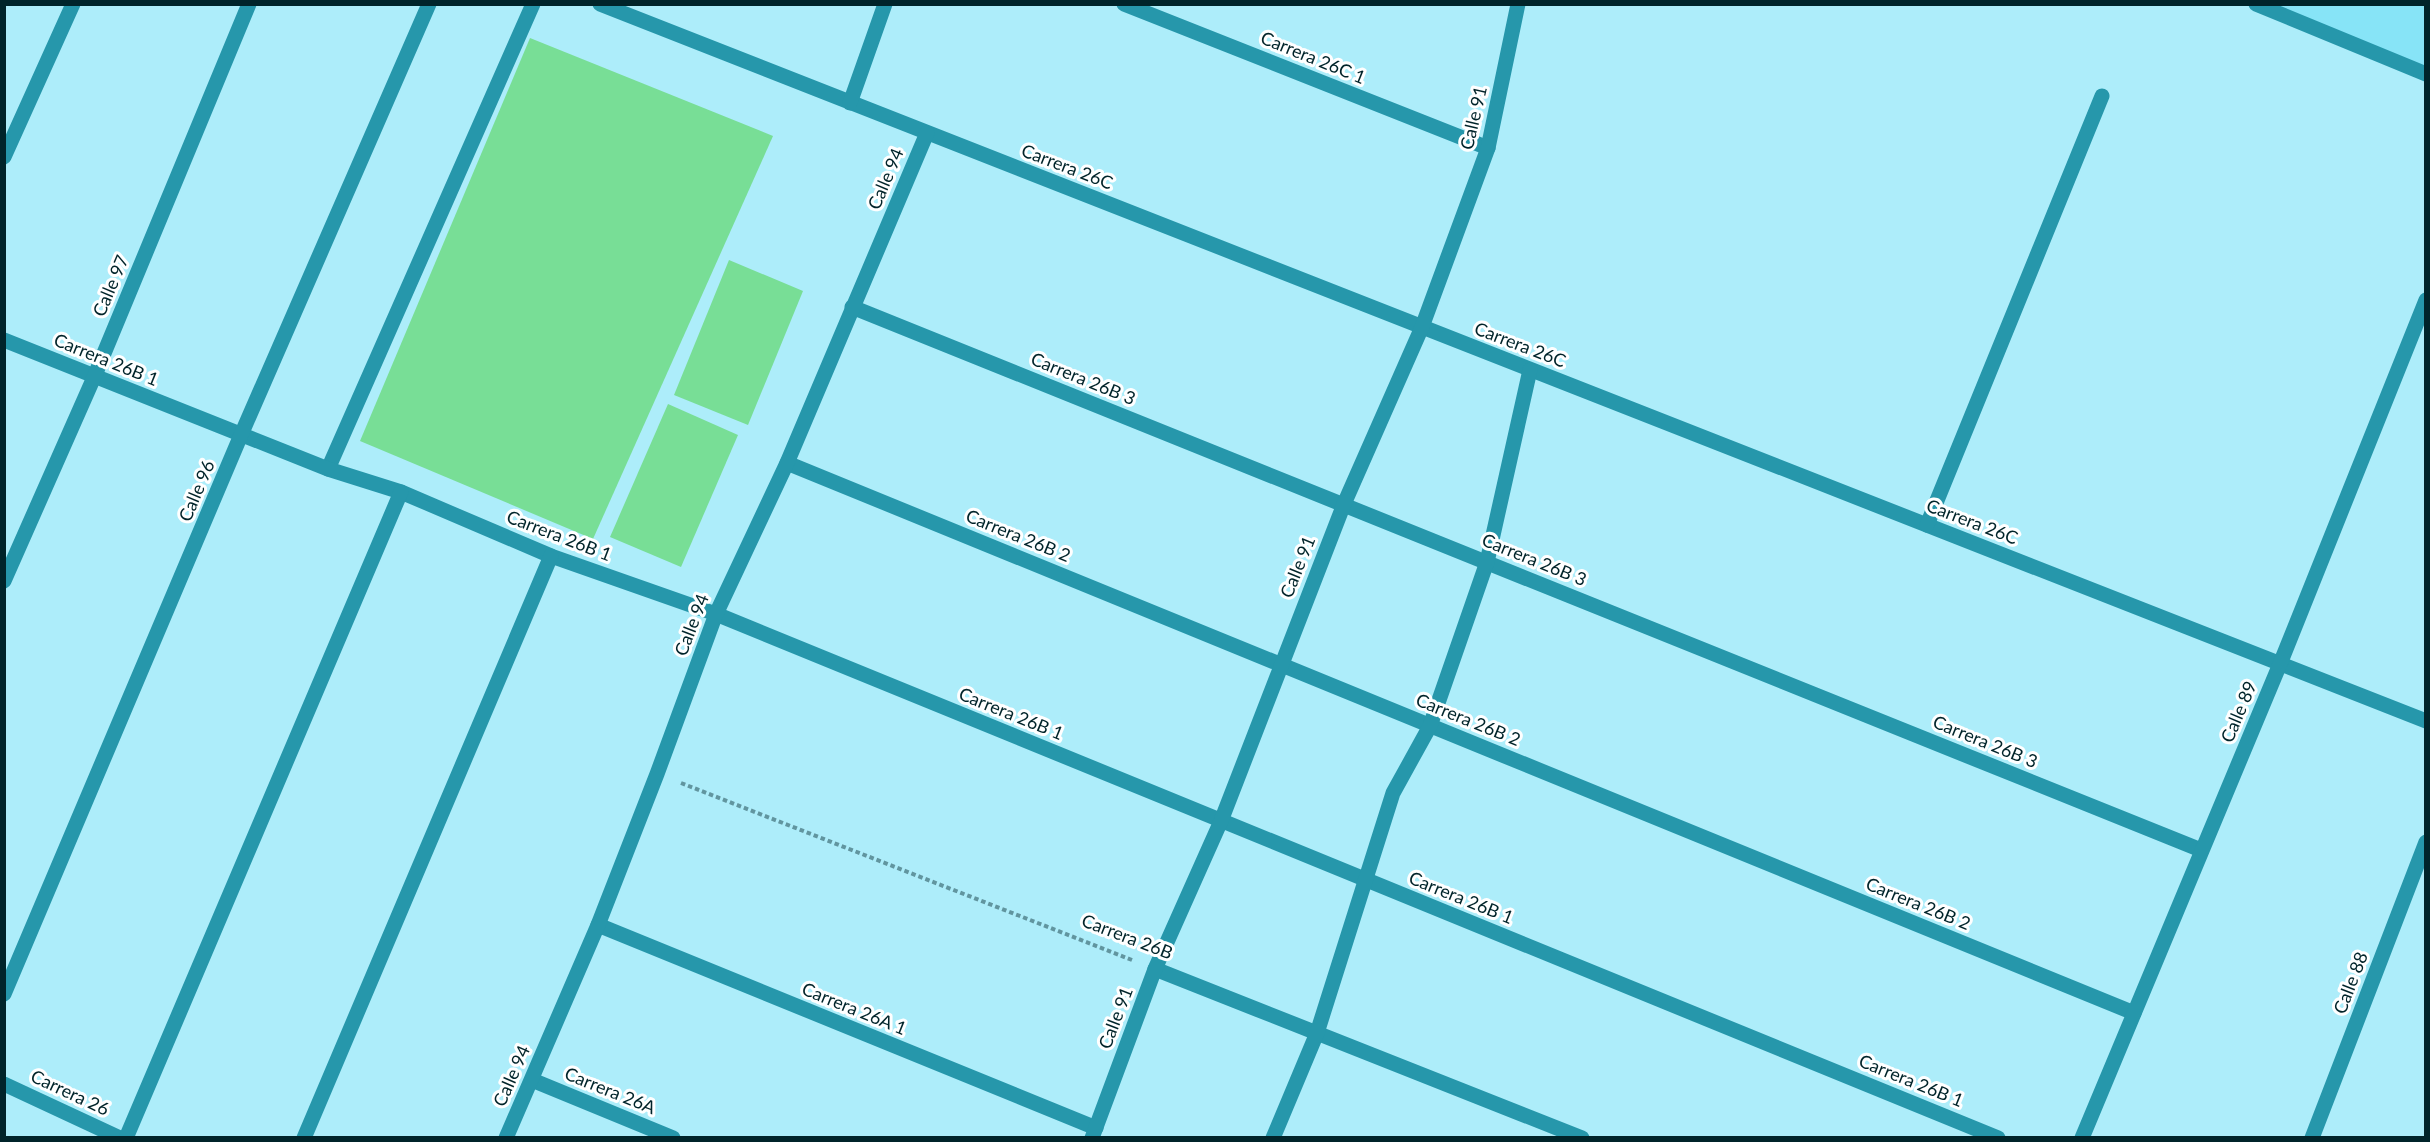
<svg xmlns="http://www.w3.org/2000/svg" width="2430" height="1142" font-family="Lato,sans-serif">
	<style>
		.built { fill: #87e4f7 }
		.green { fill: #78de96 }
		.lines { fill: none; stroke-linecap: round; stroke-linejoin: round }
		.path { stroke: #61959f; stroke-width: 4; stroke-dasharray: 4.5 3; stroke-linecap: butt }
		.service { stroke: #2697ab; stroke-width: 15 }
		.minor { stroke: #2697ab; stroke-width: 15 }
		.labels { text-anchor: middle; stroke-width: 6; stroke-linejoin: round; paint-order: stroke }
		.street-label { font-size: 18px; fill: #00242a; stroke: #fff }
	</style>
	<rect width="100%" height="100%" fill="#adedfa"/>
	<!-- built -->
	<polygon class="built" points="2256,5 2425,5 2425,74"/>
	<!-- green -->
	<g class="green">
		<polygon points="530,38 773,136 593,539 360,441"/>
		<polygon points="729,260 803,291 748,425 674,395"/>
		<polygon points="668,404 738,435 681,567 610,537"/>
	</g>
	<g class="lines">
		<!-- path -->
		<polyline class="path" points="681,783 1132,960"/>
		<!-- service -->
		<polyline class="service" points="328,469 533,4"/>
		<!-- minor -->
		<g class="minor">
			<polyline points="600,4 2426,721"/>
			<polyline points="1124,4 1488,148"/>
			<polyline points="2256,4 2426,74"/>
			<polyline points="850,103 885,4"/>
			<polyline points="4,157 73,4"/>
			<polyline points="852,307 2201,850"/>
			<polyline points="4,340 328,469 401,492 551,556 716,614 1998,1138"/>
			<polyline points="787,463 2134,1013"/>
			<polyline points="1927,525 2102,96"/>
			<polyline points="4,581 95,375 249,4"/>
			<polyline points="598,925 1096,1128"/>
			<polyline points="1155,969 1582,1138"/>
			<polyline points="4,994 241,435 429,4"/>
			<polyline points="532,1080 673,1138"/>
			<polyline points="4,1084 120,1138"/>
			<polyline points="126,1138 401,492"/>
			<polyline points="304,1138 551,556"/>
			<polyline points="506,1138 598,925 657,774 716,614 787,463 927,133"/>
			<polyline points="1092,1138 1155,969 1221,821 1344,504 1422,327 1488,148 1518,4"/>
			<polyline points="1273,1138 1317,1033 1393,793 1430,726 1487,562 1530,370"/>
			<polyline points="2082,1138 2280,664 2426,300"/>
			<polyline points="2312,1138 2426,842"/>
		</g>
	</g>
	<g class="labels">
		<!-- street labels -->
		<g class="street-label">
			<text transform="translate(1313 58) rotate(22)" y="6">Carrera 26C 1</text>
			<text transform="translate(1474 118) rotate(-77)" y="6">Calle 91</text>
			<text transform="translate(1067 167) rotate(21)" y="6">Carrera 26C</text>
			<text transform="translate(886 179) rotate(-67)" y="6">Calle 94</text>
			<text transform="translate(111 286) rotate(-67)" y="6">Calle 97</text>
			<text transform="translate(1520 345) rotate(21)" y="6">Carrera 26C</text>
			<text transform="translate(106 360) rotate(22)" y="6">Carrera 26B 1</text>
			<text transform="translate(1083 379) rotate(22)" y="6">Carrera 26B 3</text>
			<text transform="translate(197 491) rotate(-67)" y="6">Calle 96</text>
			<text transform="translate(1972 522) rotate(21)" y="6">Carrera 26C</text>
			<text transform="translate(559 536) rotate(21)" y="6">Carrera 26B 1</text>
			<text transform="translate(1018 536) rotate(22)" y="6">Carrera 26B 2</text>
			<text transform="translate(1534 560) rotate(22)" y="6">Carrera 26B 3</text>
			<text transform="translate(1298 567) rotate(-68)" y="6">Calle 91</text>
			<text transform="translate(692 625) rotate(-69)" y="6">Calle 94</text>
			<text transform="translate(2239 712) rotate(-67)" y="6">Calle 89</text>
			<text transform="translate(1011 714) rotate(22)" y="6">Carrera 26B 1</text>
			<text transform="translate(1468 720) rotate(22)" y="6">Carrera 26B 2</text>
			<text transform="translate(1985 742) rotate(22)" y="6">Carrera 26B 3</text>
			<text transform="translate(1461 898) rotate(22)" y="6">Carrera 26B 1</text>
			<text transform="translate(1918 904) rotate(22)" y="6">Carrera 26B 2</text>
			<text transform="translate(1127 937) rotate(21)" y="6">Carrera 26B</text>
			<text transform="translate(2351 983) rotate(-69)" y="6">Calle 88</text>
			<text transform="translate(854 1009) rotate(22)" y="6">Carrera 26A 1</text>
			<text transform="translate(1116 1018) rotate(-69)" y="6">Calle 91</text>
			<text transform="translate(512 1076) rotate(-66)" y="6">Calle 94</text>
			<text transform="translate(1911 1081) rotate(22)" y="6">Carrera 26B 1</text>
			<text transform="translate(610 1091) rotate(22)" y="6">Carrera 26A</text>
			<text transform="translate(70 1093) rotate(25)" y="6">Carrera 26</text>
		</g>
	</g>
	<!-- border -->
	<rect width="2430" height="1142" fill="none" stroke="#00242a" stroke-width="12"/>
</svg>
